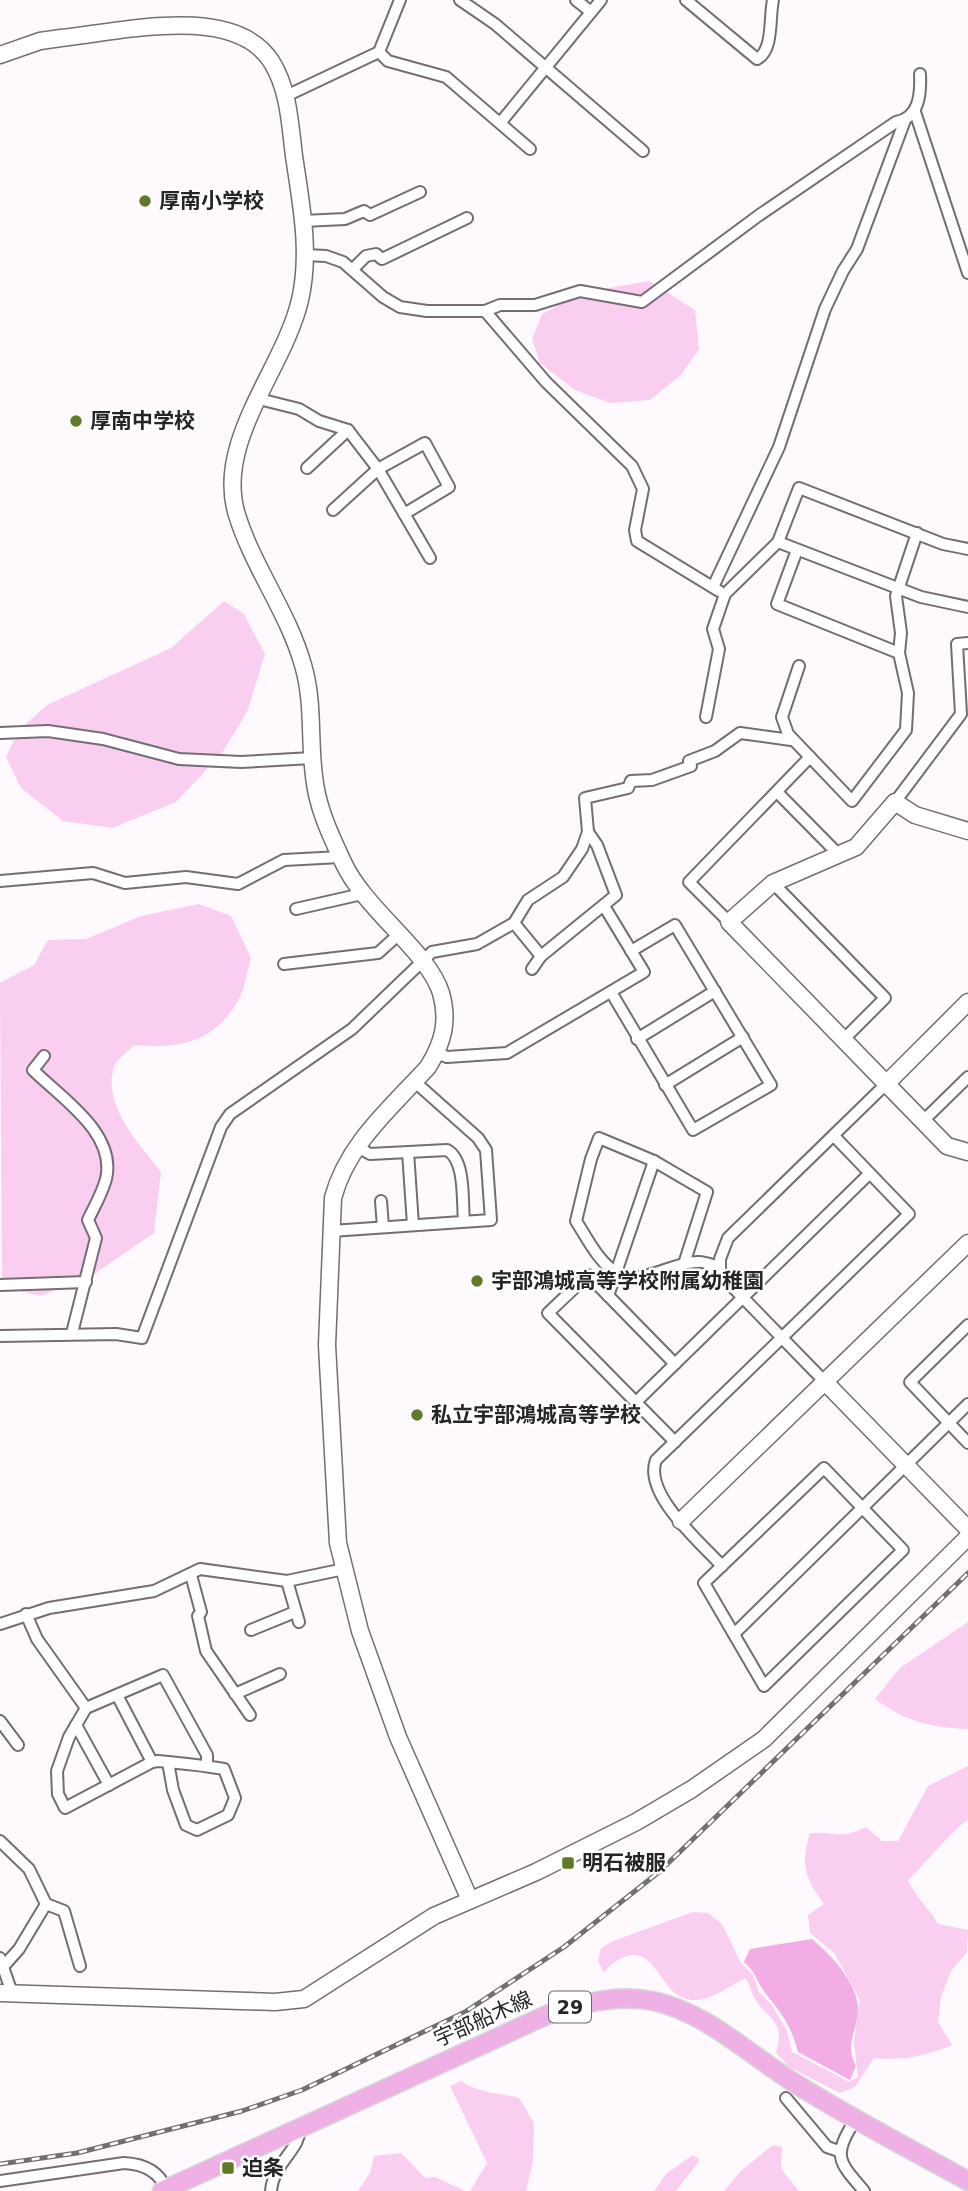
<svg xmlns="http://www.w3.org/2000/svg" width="968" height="2191" font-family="'DejaVu Sans','Noto Sans JP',sans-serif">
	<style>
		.green { fill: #facef1 }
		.water { fill: #f1ade4 }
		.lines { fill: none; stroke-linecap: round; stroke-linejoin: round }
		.street-casing { stroke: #746e73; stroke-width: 14 }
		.secondary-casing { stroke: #746e73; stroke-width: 19 }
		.primary-casing { stroke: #d8d8d8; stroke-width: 21 }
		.street { stroke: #fff; stroke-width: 10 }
		.secondary { stroke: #fff; stroke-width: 16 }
		.primary { stroke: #efb0e5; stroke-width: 18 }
		.rail-casing { stroke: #726e71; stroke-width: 5 }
		.rail { stroke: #fff; stroke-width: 2.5; stroke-dasharray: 8; stroke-linecap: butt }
		.poi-dot { fill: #63792a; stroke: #fff; stroke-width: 2.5 }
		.labels { text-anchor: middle; stroke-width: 5; stroke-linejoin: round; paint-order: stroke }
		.shield { fill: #fff; stroke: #676666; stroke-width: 2 }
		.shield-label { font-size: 19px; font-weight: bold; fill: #262425 }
		.poi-label { font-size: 21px; font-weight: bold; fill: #262425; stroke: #fff; text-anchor: start }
		.street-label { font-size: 21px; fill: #262425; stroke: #fff }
	</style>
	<rect width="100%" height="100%" fill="#fef9fd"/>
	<!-- green -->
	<g class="green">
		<polygon points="649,281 695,310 699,349 681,375 650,400 610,403 575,390 540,363 532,339 542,314 581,293"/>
		<polygon points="224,601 244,614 265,654 247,712 222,753 176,802 112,828 63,821 21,788 6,757 19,730 47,705 171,648"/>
		<path d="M199,904L231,916L251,958C247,971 245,989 238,1001C213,1043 180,1049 134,1045C129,1051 118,1058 115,1065C100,1103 139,1144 161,1172L154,1233L90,1277L40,1296L2,1286L0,983L34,965L48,940L86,939L141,916Z"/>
		<path d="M968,1622V1729C932,1728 904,1721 875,1699L900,1668Z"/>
		<path d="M968,1766V1820C958,1824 920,1869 908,1880C916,1898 929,1908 938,1924L968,1930L967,1952L951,1971L941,1997L938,2022L952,2045C926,2056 902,2061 874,2058L855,2087L840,2093L789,2067L776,2053C786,2021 769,2021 755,1999C750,1992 751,1984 745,1978C730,1986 709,2002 691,2000C660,1997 657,1944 624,1957C614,1961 611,1964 604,1973L598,1961L601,1948L613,1941L693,1912L708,1913L722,1924L741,1963L753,1975L759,1992L772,2005L787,2031L792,2052L849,2082L858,2077L854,2042L860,2000L835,1954L810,1933L808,1915L824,1904C805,1878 800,1864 810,1833C838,1831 838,1841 866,1827L882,1841H898L928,1786Z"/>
		<path d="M461,2081C477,2093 500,2093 519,2098L534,2123L533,2161L526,2191H470L487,2163L450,2086Z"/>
		<polygon points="773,2145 782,2147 781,2169 799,2191 724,2191 742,2170"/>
		<polygon points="401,2153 425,2178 435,2177 465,2191 358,2191 370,2173 374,2156"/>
		<polygon points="693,2155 700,2160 676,2191 654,2191 667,2173"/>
	</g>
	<!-- water -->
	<path class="water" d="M812,1939C831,1955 856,1981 858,2007C859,2030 843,2043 856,2066L850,2080L798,2052C791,2025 782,2014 766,1994C757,1983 756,1972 744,1962L750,1949Z"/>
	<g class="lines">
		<defs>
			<g id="street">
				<polyline points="460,0 495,24 643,151"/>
				<polyline points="576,0 591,12"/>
				<path d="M686,0L757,59C774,50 769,17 773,0"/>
				<polyline points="379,52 388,61 446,77 530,149"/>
				<polyline points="286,96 379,52 400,0"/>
				<polyline points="915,112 968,273"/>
				<polyline points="501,122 601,0"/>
				<polyline points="303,221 345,219 364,211 370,215 420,192"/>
				<path d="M305,255L326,256L343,262L383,297L400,307L427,311H485L500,305H535L580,291L642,302L758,216L896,122C919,118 921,95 920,74"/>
				<polyline points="353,269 366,256 376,254 382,259 467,218"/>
				<polyline points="485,311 546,382 632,466 643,489 635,530 637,541 719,591"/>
				<polyline points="259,399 299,409 319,421 348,430 378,469 430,558"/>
				<polyline points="307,468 348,430"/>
				<polyline points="333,510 378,469 425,443 449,487 404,514"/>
				<polyline points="778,542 921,597 968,607"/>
				<polyline points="797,550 777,604 899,653"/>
				<polyline points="713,587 779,447 825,309 843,271 857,249 905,120"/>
				<polyline points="799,666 782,717 788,734 852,801 906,730 908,693 899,653 901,633 896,596 917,533"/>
				<polyline points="706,717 719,649 713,629 725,594 778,542 799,488 943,544 968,549"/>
				<polyline points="0,733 48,731 103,739 179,759 241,762 312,758"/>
				<polyline points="777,792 840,856"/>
				<polyline points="895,802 961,714 957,644 968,643"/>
				<polyline points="0,881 93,873 125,883 186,877 238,884 284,860 340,857"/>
				<polyline points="773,883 885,998 844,1039"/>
				<polyline points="296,909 362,894"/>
				<polyline points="729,922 689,882 810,757"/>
				<polyline points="514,923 541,956"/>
				<polyline points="284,964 378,953 398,935"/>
				<polyline points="532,969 541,956 616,895 597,845 588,832"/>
				<polyline points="611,992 693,1130 771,1085 675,925 631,951"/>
				<polyline points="637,1039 715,991"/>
				<polyline points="437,1053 447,1057 507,1053 644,972 604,906"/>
				<path d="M44,1056L33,1070C61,1098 117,1133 106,1179C102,1194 94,1207 88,1220L96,1238L72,1333"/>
				<polyline points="665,1085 743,1037"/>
				<polyline points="923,1121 968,1077"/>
				<path d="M356,1146L370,1154L447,1150C466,1160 462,1202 464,1221"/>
				<polyline points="408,1152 413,1225"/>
				<polyline points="381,1201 383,1227"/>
				<polyline points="331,1231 491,1220 486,1150 478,1138 415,1082"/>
				<path d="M684,1264L707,1192L654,1161L599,1138L591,1159L576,1221C587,1238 599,1263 617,1273C641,1287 672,1262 697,1262C704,1261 712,1265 719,1267"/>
				<polyline points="0,1285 86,1282"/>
				<polyline points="608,1296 654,1161"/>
				<polyline points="968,1325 910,1382 968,1443"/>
				<polyline points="0,1336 116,1334 142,1338 221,1127 230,1114 352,1029 432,952 477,944 514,923 528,900 563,877 582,849 588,832 585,798 628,788 631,781 652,780 691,766 689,761 715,751 740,733 791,740"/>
				<polyline points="675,1364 588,1275 548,1313 675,1442"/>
				<polyline points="824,1381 720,1274 720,1259 728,1238 886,1084"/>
				<polyline points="636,1402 869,1174"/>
				<polygon points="824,1468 903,1550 764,1686 704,1583"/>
				<path d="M722,1566C700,1542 643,1494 656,1460L909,1214L834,1136"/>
				<polyline points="191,1575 201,1612 198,1616 206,1651 250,1715"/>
				<polyline points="287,1581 299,1622"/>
				<polyline points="26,1614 37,1639 86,1708"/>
				<polyline points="0,1624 49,1608 154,1591 200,1569 287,1581 344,1569"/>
				<polyline points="251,1630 295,1612"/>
				<polyline points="734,1634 968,1404"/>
				<polyline points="235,1694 280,1674"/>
				<polyline points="117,1695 152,1762"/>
				<polyline points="0,1721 18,1745"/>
				<polyline points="76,1725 109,1785"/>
				<path d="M168,1762L173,1790L186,1825L197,1830L228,1815L235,1798L224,1769C201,1765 180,1763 158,1761L152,1762L65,1808L58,1794L57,1771L69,1737L86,1708L163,1675L207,1755V1766"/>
				<polyline points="0,1841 29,1869 46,1904 64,1911 80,1966"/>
				<polyline points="0,1958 12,1993"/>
				<polyline points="2,1968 19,1949 46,1904"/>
				<polyline points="786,2098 827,2147 839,2151"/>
				<path d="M855,2120C833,2156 837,2160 864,2191"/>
				<path d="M0,2181L124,2163C144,2164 159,2171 166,2189"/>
				<path d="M271,2191C273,2162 303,2148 299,2127"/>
			</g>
			<g id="secondary">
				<path d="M0,55L40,41L61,38C120,32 233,3 271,61C289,89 290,125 294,156C301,204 311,252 300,300C284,369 214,442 237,515C253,567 288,612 303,665C314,702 309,738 314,776C317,807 330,834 343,862C365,910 428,951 441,993C449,1021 443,1043 428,1067C392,1107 347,1144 333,1198L327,1345L338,1543L360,1631L398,1737L470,1900"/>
				<polyline points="968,831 915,815 895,802 856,847 773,883 729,922 947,1146 968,1152"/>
				<polyline points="886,1084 968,1002"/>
				<polyline points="824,1381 968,1529"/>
				<polyline points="681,1521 968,1243"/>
				<polyline points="0,1993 275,2002 304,1999 434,1916 536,1872 636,1822 692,1789 764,1739 968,1537"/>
			</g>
			<path id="primary" d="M162,2191L549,2014C584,2003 616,1994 653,2001C706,2012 751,2056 796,2084C852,2119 910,2149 968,2181"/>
		</defs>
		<!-- street casing -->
		<use href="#street" class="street-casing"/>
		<!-- secondary casing -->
		<use href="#secondary" class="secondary-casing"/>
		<!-- primary casing -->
		<use href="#primary" class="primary-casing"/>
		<!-- street -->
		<use href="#street" class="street"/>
		<!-- secondary -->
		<use href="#secondary" class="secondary"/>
		<!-- primary -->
		<use href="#primary" class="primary"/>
		<defs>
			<polyline id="rail" points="0,2164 77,2153 242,2111 302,2090 465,2012 564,1947 659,1872 968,1573"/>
		</defs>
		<!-- rail casing -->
		<use href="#rail" class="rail-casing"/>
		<!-- rail -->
		<use href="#rail" class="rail"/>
	</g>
	<!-- markers -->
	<g class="poi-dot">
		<circle cx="145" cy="201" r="7"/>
		<circle cx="76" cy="421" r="7"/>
		<circle cx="477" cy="1281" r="7"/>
		<circle cx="417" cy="1415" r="7"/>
		<rect x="561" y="1856" width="14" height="14" rx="3.5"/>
		<rect x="221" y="2161" width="14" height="14" rx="3.5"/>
	</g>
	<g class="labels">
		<!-- shield labels -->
		<rect class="shield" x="549" y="1991.5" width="42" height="31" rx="5"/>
		<g class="shield-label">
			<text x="570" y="2014">29</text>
		</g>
		<!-- poi labels -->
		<g class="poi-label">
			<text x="159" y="208">厚南小学校</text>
			<text x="90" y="428">厚南中学校</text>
			<text x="491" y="1288">宇部鴻城高等学校附属幼稚園</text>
			<text x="431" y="1422">私立宇部鴻城高等学校</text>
			<text x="582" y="1870">明石被服</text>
			<text x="242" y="2175">迫条</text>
		</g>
		<!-- street labels -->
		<g class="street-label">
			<text transform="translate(483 2019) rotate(-24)" y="7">宇部船木線</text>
		</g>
	</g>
</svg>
